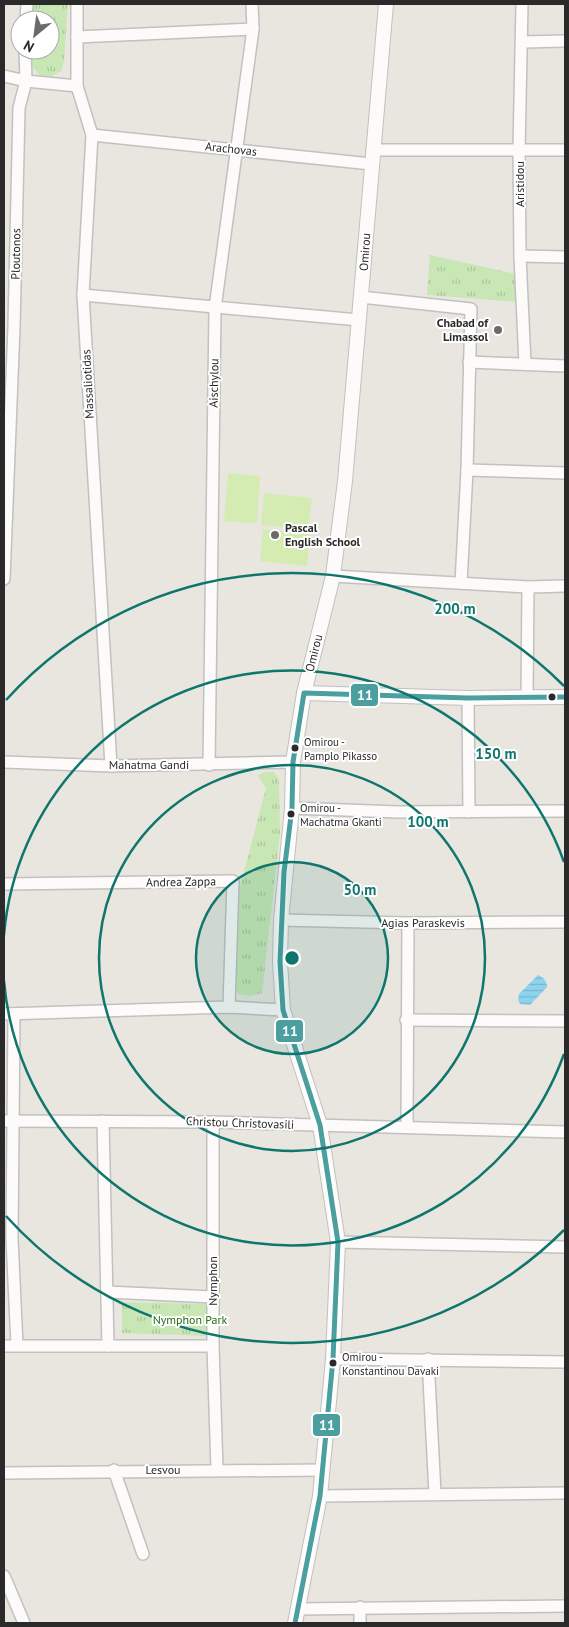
<svg xmlns="http://www.w3.org/2000/svg" width="569" height="1627" font-family="'PT Sans',sans-serif">
	<style>
		.grass { fill: url(#grass-tufts) }
		.pitch { fill: #d4ecb2 }
		.water { fill: url(#water-rules) }
		.lines { fill: none; stroke-linecap: round; stroke-linejoin: round }
		.minor-casing { stroke: #c2c1c1; stroke-width: 14 }
		.tertiary-casing { stroke: #c2c1c1; stroke-width: 16 }
		.minor { stroke: #fcfbfa; stroke-width: 11 }
		.tertiary { stroke: #fcfbfa; stroke-width: 14 }
		.bus-1-casing { stroke: #fff; stroke-width: 9 }
		.bus-1 { stroke: #4b9f9f; stroke-width: 5 }
		.ring { fill: none; stroke: #0f766e; stroke-width: 2.5 }
		.poi-dot { fill: #6d6b69; stroke: #fff; stroke-width: 2 }
		.bus-dot { fill: #2a2a2a; stroke: #fff; stroke-width: 2 }
		.labels { text-anchor: middle; stroke-width: 4; stroke-linejoin: round; paint-order: stroke }
		.bus-label { font-size: 11px; fill: #2a2a2a; stroke: #fff; text-anchor: start }
		.street-label { font-size: 12px; fill: #2a2a2a; stroke: #fff }
		.poi-label { font-size: 12px; font-weight: bold; fill: #2a2a2a; stroke: #fff; text-anchor: end }
		.park-label { font-size: 12px; fill: #236d14; stroke: #fff }
		.centre { fill: #0f766e; stroke: #fff; stroke-width: 2.5 }
		.ring-label { font-size: 15px; text-anchor: middle; font-weight: bold; fill: #0f766e; stroke: #fff; stroke-width: 4; stroke-linejoin: round; paint-order: stroke }
		.line-badge { stroke: #fff; stroke-width: 2 }
		.badge-label { font-size: 14px; text-anchor: middle; font-weight: bold; fill: #fff }
	</style>
	<defs>
		<pattern id="grass-tufts" width="24" height="20" patternUnits="userSpaceOnUse" patternTransform="scale(1.25)"><rect width="24" height="20" fill="#c8e7b5"/><path d="M3 7l-1-3M5 7V3M7 7l1-3M15 17l-1-3M17 17v-4M19 17l1-3" fill="none" stroke="#acc69c"/></pattern>
		<pattern id="water-rules" width="6" height="5" patternUnits="userSpaceOnUse" patternTransform="scale(1.25)"><rect width="6" height="5" fill="#8dd3f0"/><path d="M0 2.5h6" fill="none" stroke="#7ab5ce"/></pattern>
	</defs>
	<rect width="100%" height="100%" fill="#e9e5df"/>
	<!-- grass -->
	<g class="grass">
		<polygon points="33,4 68,4 64,62 61,71 52,76 41,77 30,64 30,50 50,50 50,20 32,20"/>
		<polygon points="430,255 520,275 520,302 427,295"/>
		<polygon points="264,772 274,772 279,779 280,834 262,993 250,996 238,994 236,987 240,887 266,788 258,776"/>
		<polygon points="122,1302 206,1304 206,1336 122,1333"/>
	</g>
	<!-- pitch -->
	<g class="pitch">
		<polygon points="228,473 260,476 257,523 224,521"/>
		<polygon points="264,493 312,498 308,530 261,525"/>
		<polygon points="263,529 311,534 307,566 260,561"/>
	</g>
	<!-- water -->
	<path class="water" d="M538,975C543,977 547,981 547,987L530,1005L520,1004L518,1000L519,994Z"/>
	<g class="lines">
		<defs>
			<g id="minor">
				<polyline points="77,4 77,86 92,135 83,295 111,766"/>
				<polyline points="522,4 519,150 520,256 525,364"/>
				<polyline points="26,20 27,4"/>
				<polyline points="77,37 253,29"/>
				<polyline points="523,42 565,41"/>
				<polyline points="4,76 26,81 77,86"/>
				<polyline points="92,135 371,164"/>
				<polyline points="372,150 565,150"/>
				<polyline points="520,256 565,257"/>
				<polyline points="83,295 359,320"/>
				<polyline points="361,297 471,309 467,470 461,583"/>
				<polyline points="469,362 565,366"/>
				<polyline points="467,470 565,473"/>
				<polyline points="333,576 528,587 565,586"/>
				<polyline points="4,579 14,327 19,108 26,81 25,50"/>
				<polyline points="527,696 528,587"/>
				<polyline points="468,698 469,812"/>
				<polyline points="4,762 111,766 293,762"/>
				<polyline points="209,765 215,308 253,29 252,4"/>
				<polyline points="292,808 398,812 565,811"/>
				<polyline points="4,884 233,881 229,1007"/>
				<polyline points="281,920 408,923 565,922"/>
				<polyline points="4,1014 229,1007 283,1010"/>
				<polyline points="14,1014 12,1239 17,1345"/>
				<polyline points="406,1020 565,1021"/>
				<polyline points="4,1121 213,1122 565,1132"/>
				<polyline points="103,1121 108,1346"/>
				<polyline points="213,1122 213,1346 217,1469"/>
				<polyline points="407,1127 408,923"/>
				<polyline points="338,1242 565,1247"/>
				<polyline points="108,1292 213,1297"/>
				<polyline points="4,1346 213,1346"/>
				<polyline points="333,1359 565,1362"/>
				<polyline points="428,1359 435,1494"/>
				<polyline points="114,1470 143,1554"/>
				<polyline points="4,1473 322,1470"/>
				<polyline points="320,1496 565,1493"/>
				<polyline points="4,1576 24,1623"/>
				<polyline points="360,1607 360,1623"/>
				<polyline points="298,1609 565,1606"/>
			</g>
			<g id="tertiary">
				<polyline points="304,693 468,698 565,697"/>
				<polyline points="295,1623 320,1496 333,1359 338,1242 320,1125 283,1010 280,962 281,920 292,808 293,762 304,693 333,576 345,481 386,4"/>
			</g>
		</defs>
		<!-- minor casing -->
		<use href="#minor" class="minor-casing"/>
		<!-- tertiary casing -->
		<use href="#tertiary" class="tertiary-casing"/>
		<!-- minor -->
		<use href="#minor" class="minor"/>
		<!-- tertiary -->
		<use href="#tertiary" class="tertiary"/>
		<defs>
			<polyline id="bus-1" points="295,1623 320,1496 333,1359 338,1242 320,1125 283,1010 280,962 284,872 292,808 293,762 304,693 468,698 565,697"/>
		</defs>
		<!-- bus-1 casing -->
		<use href="#bus-1" class="bus-1-casing"/>
		<!-- bus-1 -->
		<use href="#bus-1" class="bus-1"/>
	</g>
	<!-- distance rings -->
	<circle cx="292" cy="958" r="96" fill="#0f766e" fill-opacity=".12"/>
	<g class="ring">
		<circle cx="292" cy="958" r="96"/>
		<circle cx="292" cy="958" r="193"/>
		<path d="M564 1054A289 289 0 0 1 4 981M4 935A289 289 0 0 1 564 862"/>
		<path d="M564 1230A385 385 0 0 1 6 1216M6 700A385 385 0 0 1 564 686"/>
	</g>
	<!-- markers -->
	<g class="poi-dot">
		<circle cx="498" cy="330" r="5"/>
		<circle cx="275" cy="535" r="5"/>
	</g>
	<g class="bus-dot">
		<circle cx="552" cy="697" r="4.5"/>
		<circle cx="295" cy="748" r="4.5"/>
		<circle cx="291" cy="814" r="4.5"/>
		<circle cx="333" cy="1363" r="4.5"/>
	</g>
	<g class="labels">
		<!-- bus labels -->
		<g class="bus-label">
			<text x="304" y="746">Omirou -<tspan x="304" dy="14">Pamplo Pikasso</tspan></text>
			<text x="300" y="812">Omirou -<tspan x="300" dy="14">Machatma Gkanti</tspan></text>
			<text x="342" y="1361">Omirou -<tspan x="342" dy="14">Konstantinou Davaki</tspan></text>
		</g>
		<!-- street labels -->
		<g class="street-label">
			<text transform="translate(231 149) rotate(6)" y="4">Arachovas</text>
			<text transform="translate(520 184) rotate(-90)" y="4">Aristidou</text>
			<text transform="translate(365 252) rotate(-86)" y="4">Omirou</text>
			<text transform="translate(16 254) rotate(-89)" y="4">Ploutonos</text>
			<text transform="translate(214 383) rotate(-89)" y="4">Aischylou</text>
			<text transform="translate(88 384) rotate(-93)" y="4">Massaliotidas</text>
			<text transform="translate(314 653) rotate(-76)" y="4">Omirou</text>
			<text x="149" y="769">Mahatma Gandi</text>
			<text transform="translate(181 882) rotate(-1)" y="4">Andrea Zappa</text>
			<text x="423" y="927">Agias Paraskevis</text>
			<text transform="translate(240 1123) rotate(2)" y="4">Christou Christovasili</text>
			<text transform="translate(213 1281) rotate(-90)" y="4">Nymphon</text>
			<text x="163" y="1474">Lesvou</text>
		</g>
		<!-- poi labels -->
		<g class="poi-label">
			<text x="488" y="327">Chabad of<tspan x="488" dy="14">Limassol</tspan></text>
			<text x="285" y="532" text-anchor="start">Pascal<tspan x="285" dy="14">English School</tspan></text>
		</g>
		<!-- park labels -->
		<g class="park-label">
			<text x="190" y="1324">Nymphon Park</text>
		</g>
	</g>
	<circle cx="292" cy="958" r="8" class="centre"/>
	<g class="ring-label">
		<text x="455" y="614">200 m</text>
		<text x="496" y="759">150 m</text>
		<text x="428" y="827">100 m</text>
		<text x="360" y="895">50 m</text>
	</g>
	<g class="line-badge">
		<rect x="350" y="683" width="29" height="24" rx="5" fill="#4b9f9f"/>
		<rect x="275" y="1019" width="29" height="24" rx="5" fill="#4b9f9f"/>
		<rect x="312" y="1413" width="29" height="24" rx="5" fill="#4b9f9f"/>
	</g>
	<g class="badge-label">
		<text x="365" y="700">11</text>
		<text x="290" y="1036">11</text>
		<text x="327" y="1430">11</text>
	</g>
	<!-- border -->
	<rect width="569" height="1627" fill="none" stroke="#2a2a2a" stroke-width="10"/>
	<!-- north arrow -->
	<g transform="translate(35 35) rotate(209)"><circle r="24" fill="#ffffff" stroke="#aaaaaa"/>
	<path d="M0-4L9 19L0 12L-9 19Z" fill="#6d6b69"/>
	<text y="-8" font-size="14" font-weight="bold" text-anchor="middle" fill="#2a2a2a">N</text>
	</g>
</svg>
